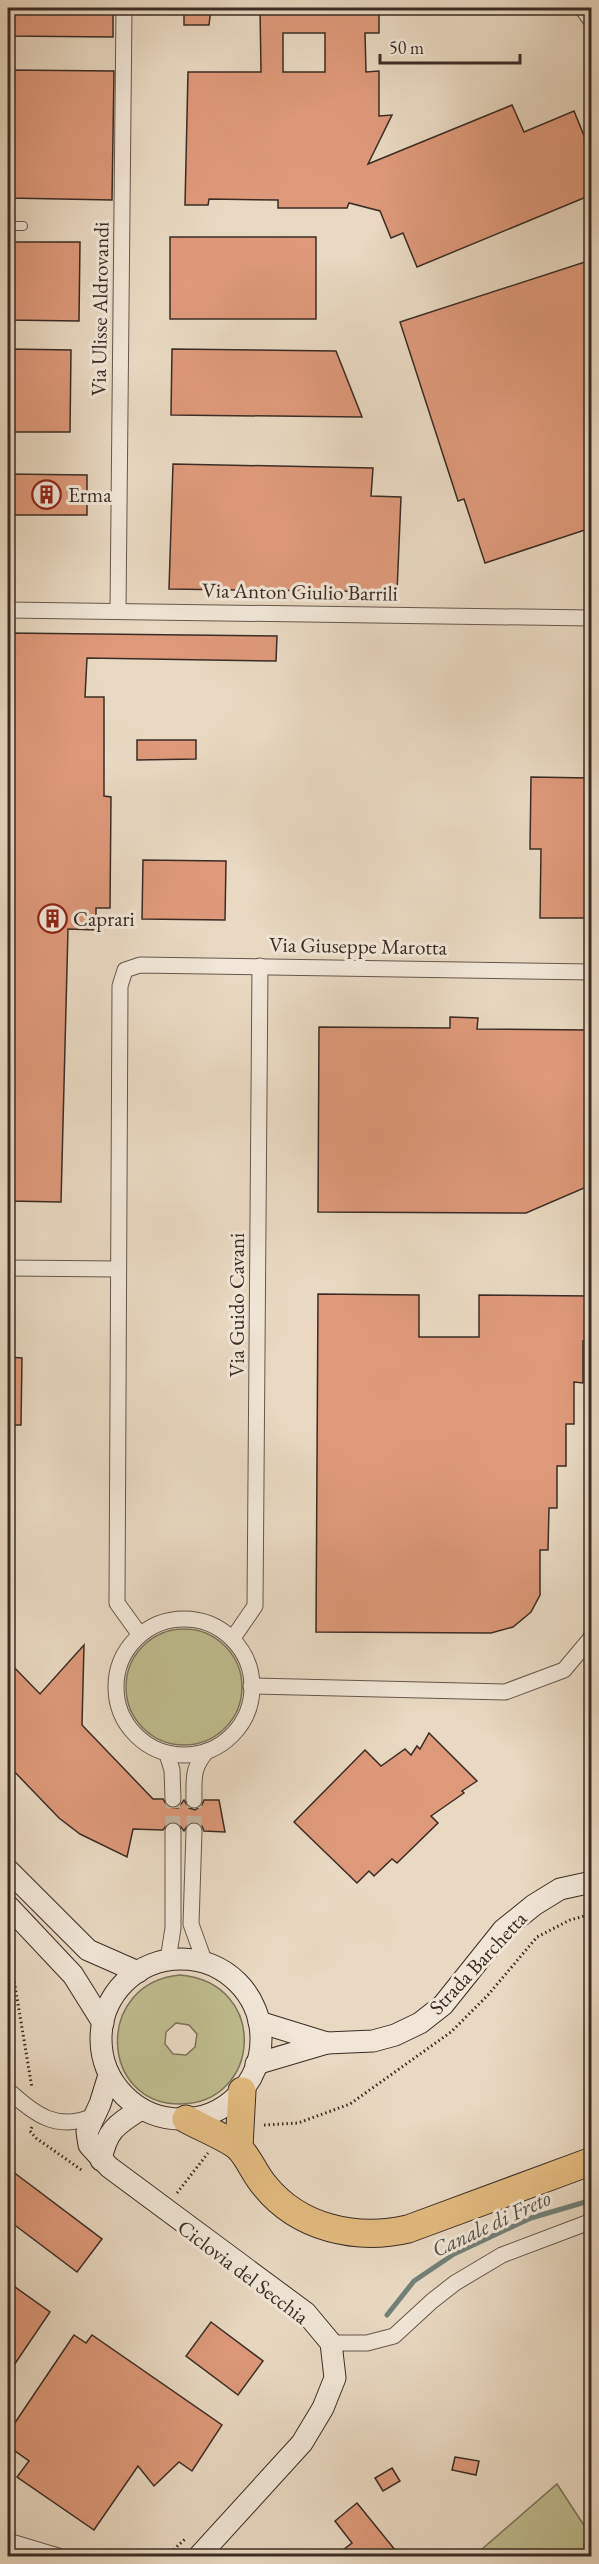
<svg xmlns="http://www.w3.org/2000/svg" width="599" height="2564" font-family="'EB Garamond',serif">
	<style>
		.green { fill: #bfbc8e; stroke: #7c745a; stroke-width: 1.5; fill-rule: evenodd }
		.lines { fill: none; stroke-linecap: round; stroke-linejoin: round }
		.stream { stroke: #728179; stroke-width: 5 }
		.building { fill: #de997a; stroke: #3a2c25; stroke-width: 1.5; fill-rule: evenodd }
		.street-tunnel { stroke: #c6b6a3; stroke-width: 15; stroke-dasharray: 15 8; stroke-linecap: butt }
		.lane-casing { stroke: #66574c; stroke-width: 10 }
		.street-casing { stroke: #66574c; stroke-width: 17 }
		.secondary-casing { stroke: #3a2c25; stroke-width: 23 }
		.highway-casing { stroke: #3a2c25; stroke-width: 29 }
		.path { stroke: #3a2c25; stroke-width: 3; stroke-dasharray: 1.5 3; stroke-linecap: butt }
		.lane { stroke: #f1e6d7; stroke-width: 8 }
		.street { stroke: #f1e6d7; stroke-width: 15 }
		.secondary { stroke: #f1e6d7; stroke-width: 21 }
		.highway { stroke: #e4bc81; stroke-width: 27 }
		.labels { text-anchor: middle; stroke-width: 6; stroke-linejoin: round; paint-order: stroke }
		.street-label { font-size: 21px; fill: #3a2c25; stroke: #f1e6d7 }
		.poi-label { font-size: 21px; fill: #3a2c25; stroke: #f1e6d7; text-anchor: start }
		.water-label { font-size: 22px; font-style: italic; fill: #515048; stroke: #f1e6d7 }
	</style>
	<rect width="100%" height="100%" fill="#e9d9c2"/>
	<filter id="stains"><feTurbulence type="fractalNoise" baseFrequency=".00333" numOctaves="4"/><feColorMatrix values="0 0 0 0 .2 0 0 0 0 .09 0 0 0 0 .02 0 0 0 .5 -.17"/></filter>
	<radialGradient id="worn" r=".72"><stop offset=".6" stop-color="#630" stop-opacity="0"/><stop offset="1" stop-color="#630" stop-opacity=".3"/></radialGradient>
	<!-- green -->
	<g class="green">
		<circle cx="184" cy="1687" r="58"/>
		<path d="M180,1975C270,1983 261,2103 181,2104C99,2105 94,1983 180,1975ZM176,2023L189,2025L197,2034L195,2047L186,2055L173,2054L165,2044L166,2032Z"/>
		<polygon points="557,2484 591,2536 591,2556 474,2556"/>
	</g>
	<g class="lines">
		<!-- stream -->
		<polyline class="stream" points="387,2315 414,2281 454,2254 531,2218 582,2203 592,2198"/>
	</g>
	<!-- building -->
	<g class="building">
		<polygon points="8,8 113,8 113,37 8,36"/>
		<polygon points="184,8 211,8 209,25 184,25"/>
		<path d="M260,8H379V33H365L366,72L379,71V116L392,115L368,164L512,105L524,132L574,111L591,153V195L417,267L403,233L391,238L380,211L349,203L347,208H278V200L209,199L208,205H185L188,72H261ZM283,33H325V72H283Z"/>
		<polygon points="8,70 114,71 112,200 8,198"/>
		<rect x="170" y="237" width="146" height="82"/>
		<polygon points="8,242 80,242 79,321 8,320"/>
		<polygon points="591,260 591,528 485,563 464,499 458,501 400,322"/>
		<polygon points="8,349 71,350 70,432 8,432"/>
		<polygon points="172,349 336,351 362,417 171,415"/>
		<polygon points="173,464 373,468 371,496 401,497 397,592 169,589"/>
		<polygon points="8,474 87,475 87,515 8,515"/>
		<polygon points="8,633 277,636 276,661 87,658 85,697 104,697 104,796 111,797 110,908 96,908 96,930 68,929 61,1202 8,1201"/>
		<polygon points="137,740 196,740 196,759 137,760"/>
		<polygon points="531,777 591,778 591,918 540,918 541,849 530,849"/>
		<polygon points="143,860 226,861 225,920 142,919"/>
		<polygon points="450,1017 478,1018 477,1029 591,1030 591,1185 526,1213 318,1212 319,1027 450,1028"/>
		<polygon points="318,1294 419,1295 419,1337 479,1337 479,1295 591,1296 591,1341 583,1341 583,1383 574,1382 574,1424 566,1424 566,1466 557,1466 557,1508 549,1508 548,1550 540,1550 540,1595 531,1612 513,1627 491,1633 316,1632"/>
		<polygon points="8,1357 22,1358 21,1425 8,1425"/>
		<polygon points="84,1645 82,1725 153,1799 163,1799 168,1807 178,1808 184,1800 189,1808 195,1810 202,1805 204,1800 219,1800 225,1832 204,1831 202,1826 195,1821 189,1823 184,1831 178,1823 174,1821 168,1823 163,1830 133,1829 127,1857 80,1834 59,1818 8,1765 8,1661 40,1694"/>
		<polygon points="429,1733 477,1781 462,1791 464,1793 431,1816 438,1823 397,1863 392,1859 374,1876 369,1871 357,1883 294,1822 365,1750 381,1766 405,1749 411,1755 417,1746 420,1749"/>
		<polygon points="8,2168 102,2239 77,2272 8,2220"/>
		<polygon points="8,2282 50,2312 8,2374"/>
		<polygon points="211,2322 263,2361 238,2395 186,2356"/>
		<polygon points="74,2335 86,2343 92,2335 222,2425 192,2471 179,2462 154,2486 138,2466 94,2530 17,2477 29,2461 8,2446 8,2433"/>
		<polygon points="455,2457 479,2461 476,2475 452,2470"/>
		<polygon points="392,2468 400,2481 383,2491 375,2478"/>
		<polygon points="357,2503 400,2556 335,2556 352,2543 335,2521"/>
	</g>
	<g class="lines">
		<!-- street-tunnel -->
		<g class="street-tunnel">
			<polyline points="173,1831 173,1799"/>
			<polyline points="194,1831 194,1800"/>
		</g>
		<defs>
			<polyline id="lane" points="8,226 23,226"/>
			<g id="street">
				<polyline points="582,8 592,22"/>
				<polyline points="8,610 592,618"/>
				<polyline points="118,610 124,8"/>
				<polyline points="8,1268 117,1269"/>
				<circle cx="184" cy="1687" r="68"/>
				<polyline points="140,1635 117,1603 120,986 125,970 140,965 592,972"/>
				<polyline points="233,1638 255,1606 260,966"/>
				<polyline points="251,1686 505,1692 564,1670 590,1639 592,1634"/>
				<polyline points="167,1754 172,1770 173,1799"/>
				<path d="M194,1800C194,1778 192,1768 207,1751"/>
				<polyline points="194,1831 191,1924 205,1963"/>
				<polyline points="168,1960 173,1928 173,1831"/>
				<path d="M8,2090C34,2114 57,2132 93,2116"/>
				<polyline points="331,2343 367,2343 394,2336 432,2301 455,2283 502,2255 592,2221"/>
				<polyline points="8,2541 58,2556"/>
			</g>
			<g id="secondary">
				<polyline points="8,1870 88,1950 138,1972"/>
				<polyline points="8,1906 73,1975 103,2023"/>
				<circle cx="181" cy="2039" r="80"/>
				<polyline points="259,2022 327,2043"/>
				<polyline points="256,2064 327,2043 373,2041 395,2035 420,2023 443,2005 503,1930 534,1905 560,1889 592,1882"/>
				<polyline points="109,2075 100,2104 87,2132 89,2145 109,2167 306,2313 331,2343 335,2378 323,2408 302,2443 199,2556"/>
				<path d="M101,2160C107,2130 116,2125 141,2109"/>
			</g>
			<g id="highway">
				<path d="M186,2119C198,2126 230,2139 239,2148C249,2158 255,2175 265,2186C299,2228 356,2241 408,2229L592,2161"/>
				<polyline points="239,2147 242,2091"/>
			</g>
		</defs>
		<!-- lane casing -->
		<use href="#lane" class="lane-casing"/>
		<!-- street casing -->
		<use href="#street" class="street-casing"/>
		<!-- secondary casing -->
		<use href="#secondary" class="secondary-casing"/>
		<!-- highway casing -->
		<use href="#highway" class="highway-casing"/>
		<!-- path -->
		<g class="path">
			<polyline points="8,1965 14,1980 32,2088"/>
			<polyline points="264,2125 298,2123 350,2104 451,2032 488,1995 537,1937 570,1920 592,1914"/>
			<polyline points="32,2127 30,2131 36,2138 83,2171"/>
			<polyline points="177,2193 208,2153"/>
			<polyline points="167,2556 185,2539"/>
		</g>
		<!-- lane -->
		<use href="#lane" class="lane"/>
		<!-- street -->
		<use href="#street" class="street"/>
		<!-- secondary -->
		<use href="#secondary" class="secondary"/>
		<!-- highway -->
		<use href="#highway" class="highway"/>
	</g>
	<!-- icons -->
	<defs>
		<symbol id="building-ring" viewBox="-11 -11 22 22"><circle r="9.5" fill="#f1e6d7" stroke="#8f2418" stroke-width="1.5"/><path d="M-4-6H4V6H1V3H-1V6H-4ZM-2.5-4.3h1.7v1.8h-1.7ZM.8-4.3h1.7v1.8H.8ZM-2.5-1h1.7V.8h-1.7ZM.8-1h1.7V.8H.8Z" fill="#8f2418"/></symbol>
	</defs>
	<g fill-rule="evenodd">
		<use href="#building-ring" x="30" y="478" width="33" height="33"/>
		<use href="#building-ring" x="36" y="902" width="33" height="33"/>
	</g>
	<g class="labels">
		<!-- street labels -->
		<g class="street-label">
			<text transform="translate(100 309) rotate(-89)" y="7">Via Ulisse Aldrovandi</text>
			<text transform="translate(300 592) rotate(1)" y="7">Via Anton Giulio Barrili</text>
			<text transform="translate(358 946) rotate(1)" y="7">Via Giuseppe Marotta</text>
			<text transform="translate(237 1305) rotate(-90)" y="7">Via Guido Cavani</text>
			<text transform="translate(478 1963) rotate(-47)" y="7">Strada Barchetta</text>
			<text transform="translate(243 2272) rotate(37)" y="7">Ciclovia del Secchia</text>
		</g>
		<!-- poi labels -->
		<g class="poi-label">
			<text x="68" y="502">Erma</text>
			<text x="73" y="926">Caprari</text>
		</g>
		<!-- water labels -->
		<g class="water-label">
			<text transform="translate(491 2223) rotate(-25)" y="8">Canale di Freto</text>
		</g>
	</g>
	<!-- margin -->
	<rect width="599" height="2564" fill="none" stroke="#e9d9c2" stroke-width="30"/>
	<rect x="9" y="9" width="581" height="2546" fill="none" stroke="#3a2c25" stroke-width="3"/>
	<rect x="15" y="15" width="569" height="2534" fill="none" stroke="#3a2c25" stroke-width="1.5"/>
	<!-- scale -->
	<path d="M380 54v9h140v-9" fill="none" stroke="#3a2c25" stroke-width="3"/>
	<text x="389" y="54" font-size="18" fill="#3a2c25" stroke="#f1e6d7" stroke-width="4.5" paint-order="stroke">50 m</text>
	<rect width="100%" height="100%" filter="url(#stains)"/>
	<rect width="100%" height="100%" fill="url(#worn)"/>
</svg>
